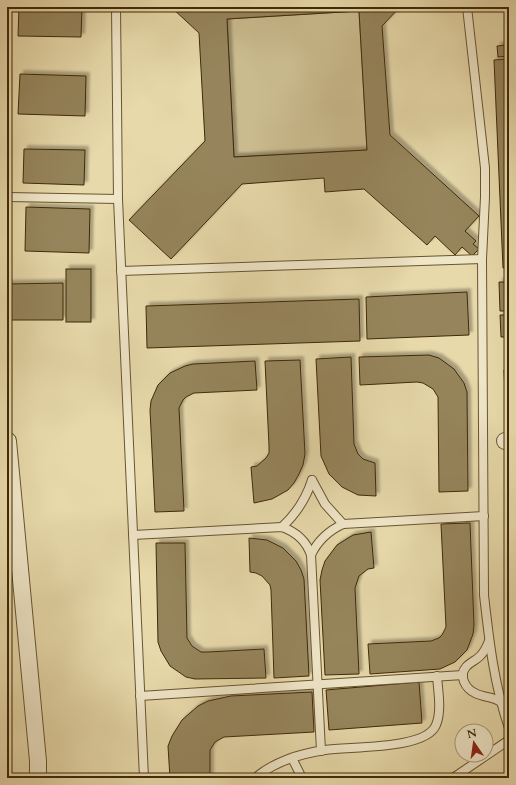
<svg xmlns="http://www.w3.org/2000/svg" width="516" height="785" font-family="Cardo,serif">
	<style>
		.green { fill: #cabb8e; stroke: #84724b }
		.building { fill: #96855c; stroke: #3f2908; fill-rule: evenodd; filter: url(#shadow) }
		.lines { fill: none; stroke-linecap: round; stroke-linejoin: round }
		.lane-casing { stroke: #695530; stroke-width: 10 }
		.street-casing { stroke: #695530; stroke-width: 18 }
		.lane { stroke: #efe6c8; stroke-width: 8 }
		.street { stroke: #efe6c8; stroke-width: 16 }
	</style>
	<defs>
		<filter id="shadow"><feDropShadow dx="3.5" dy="-3.5" stdDeviation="1" flood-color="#0004"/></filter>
	</defs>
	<rect width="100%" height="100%" fill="#e7d9aa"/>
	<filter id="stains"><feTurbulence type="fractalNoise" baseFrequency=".005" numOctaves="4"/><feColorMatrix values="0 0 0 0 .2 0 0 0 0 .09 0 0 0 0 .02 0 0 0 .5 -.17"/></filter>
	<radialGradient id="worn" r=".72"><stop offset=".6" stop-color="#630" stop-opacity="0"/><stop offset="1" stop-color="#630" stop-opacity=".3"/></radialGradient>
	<!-- green -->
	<polygon class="green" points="359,11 367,150 234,157 227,19"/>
	<!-- building -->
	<g class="building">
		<polygon points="19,7 82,7 81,37 18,36"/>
		<path d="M171,7H400L382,26L390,135L479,216L465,231L476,241L473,244L479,249L472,256L462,247L455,255L435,236L427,245L364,189L325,192L324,178L242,184L171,259L129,220L205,141L199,33ZM359,11L367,150L234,157L227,19Z"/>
		<polygon points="496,7 508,7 509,10 496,11"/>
		<polygon points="508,45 509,56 498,57 497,46"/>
		<polygon points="509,59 509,267 503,268 494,60"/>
		<polygon points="20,74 86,76 85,116 18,114"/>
		<polygon points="24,149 85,150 84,185 23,183"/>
		<polygon points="26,207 90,209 89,253 25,251"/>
		<rect x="66" y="269" width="25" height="53"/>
		<polygon points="499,282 509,282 509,357 508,337 501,337 500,315 507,315 507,311 500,311"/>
		<polygon points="63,283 63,320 7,320 7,284"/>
		<polygon points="467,292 469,335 367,339 366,297"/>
		<polygon points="359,299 360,341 147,348 146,306"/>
		<polygon points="429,355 439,358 454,369 464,383 467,392 468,491 439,492 438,397 433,389 423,383 417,382 360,385 359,357"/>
		<polygon points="351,357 354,444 358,454 363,459 375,463 376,496 358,495 342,487 329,474 321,456 316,359"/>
		<polygon points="300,360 305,454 303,465 299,474 294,483 288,490 272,499 254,503 251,467 257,466 266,458 269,453 269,446 265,361"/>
		<polygon points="255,361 257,390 194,393 186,397 183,400 179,408 184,511 155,512 150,410 151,401 158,385 170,373 185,366 193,364"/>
		<polygon points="509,369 509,443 507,443 504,370"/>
		<polygon points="470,523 474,625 473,634 467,650 455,662 440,669 370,674 368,644 431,641 439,638 442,635 446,627 441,524"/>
		<polygon points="371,532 374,568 368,569 359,576 355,588 359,674 325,675 320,580 322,570 325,561 337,545 353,535"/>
		<polygon points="249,538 267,540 283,548 296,561 301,570 304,579 309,676 274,678 271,590 270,585 262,576 256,573 250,572"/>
		<polygon points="156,543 185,543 187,638 192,646 201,652 208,652 264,649 266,678 195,679 186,677 170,666 161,651 158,642"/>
		<polygon points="419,682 422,723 329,730 326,690"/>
		<polygon points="312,692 314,732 224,737 215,742 210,750 210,778 170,778 168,746 172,736 182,720 198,706 208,701 231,696"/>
	</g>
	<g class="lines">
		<defs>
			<g id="lane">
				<polyline points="116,7 118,199"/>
				<path d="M467,7L485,168V197L482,259L484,595C489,639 494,685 509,728"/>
				<polyline points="7,197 118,199 144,778"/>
				<polyline points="121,271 482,259"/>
				<polyline points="312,480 325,504 343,524"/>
				<path d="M282,527C297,513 306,499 312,480"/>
				<path d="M133,535L282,527C296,532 306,540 311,555L321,751"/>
				<path d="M311,555C318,540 328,531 343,524L484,516"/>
				<path d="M489,641C487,646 485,651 481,655C477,660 470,662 466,667C458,676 466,689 475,693C484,698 494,696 502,703"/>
				<polyline points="140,696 463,675"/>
				<polyline points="292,758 302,778"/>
				<path d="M255,778C275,761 299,754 325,750C350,746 426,750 436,725C442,711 438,691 437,676"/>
				<polyline points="453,778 509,740"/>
			</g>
			<g id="street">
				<polyline points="8,441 38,761 38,778"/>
				<polyline points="505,441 509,441"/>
			</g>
		</defs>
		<!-- lane casing -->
		<use href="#lane" class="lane-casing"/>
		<!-- street casing -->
		<use href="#street" class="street-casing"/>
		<!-- lane -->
		<use href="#lane" class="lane"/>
		<!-- street -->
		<use href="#street" class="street"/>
	</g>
	<!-- margin -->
	<rect width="516" height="785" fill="none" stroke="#e7d9aa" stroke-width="24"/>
	<rect x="8" y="8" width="500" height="769" fill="none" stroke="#3f2908" stroke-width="2"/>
	<rect x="12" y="12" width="492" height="761" fill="none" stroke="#3f2908"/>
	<!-- north arrow -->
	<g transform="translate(474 743) rotate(347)"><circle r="19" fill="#efe6c8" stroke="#a99a7b"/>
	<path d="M0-3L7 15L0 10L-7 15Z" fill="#8f2418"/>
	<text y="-6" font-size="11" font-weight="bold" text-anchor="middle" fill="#3f2908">N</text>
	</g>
	<rect width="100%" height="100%" filter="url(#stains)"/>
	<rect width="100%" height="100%" fill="url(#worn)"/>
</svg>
